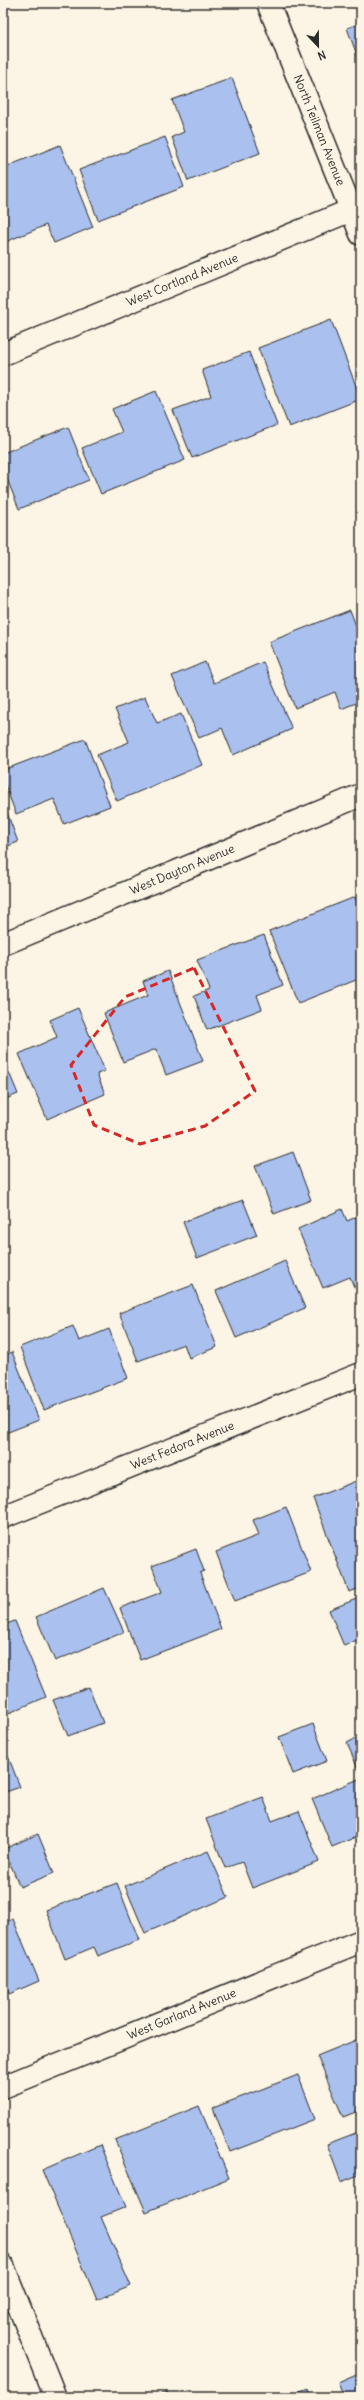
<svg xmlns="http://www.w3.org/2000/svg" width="364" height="2400" font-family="Delius,sans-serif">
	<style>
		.building { fill: #aac0ef; stroke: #2b2b2b }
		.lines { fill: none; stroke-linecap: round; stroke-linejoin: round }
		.minor-casing { stroke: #2b2b2b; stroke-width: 25 }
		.minor { stroke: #fcf5e5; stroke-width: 22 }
		.marked { fill: none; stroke: #d62828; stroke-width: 3; stroke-dasharray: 8 5; stroke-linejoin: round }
		.labels { text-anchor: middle; stroke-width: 3.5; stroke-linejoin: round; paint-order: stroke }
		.street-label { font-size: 12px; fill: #2b2b2b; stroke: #fcf5e5 }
	</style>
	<rect width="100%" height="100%" fill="#fcf5e5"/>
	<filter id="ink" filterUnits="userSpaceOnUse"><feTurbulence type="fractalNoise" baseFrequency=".025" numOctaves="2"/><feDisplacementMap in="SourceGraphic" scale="8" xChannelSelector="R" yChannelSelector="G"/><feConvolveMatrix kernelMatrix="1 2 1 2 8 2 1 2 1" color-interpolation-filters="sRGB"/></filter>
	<g filter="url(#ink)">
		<!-- building -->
		<g class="building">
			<polygon points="361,23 361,66 347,28"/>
			<polygon points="232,78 260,153 188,181 172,137 184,132 172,100"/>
			<polygon points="165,137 184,187 98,220 79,170"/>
			<polygon points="60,145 93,227 54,243 46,225 3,243 3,168"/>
			<polygon points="331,320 361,399 289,427 258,348"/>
			<polygon points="249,352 277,425 192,458 173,410 211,396 202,370"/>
			<polygon points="156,391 185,460 101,494 82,448 122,432 112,409"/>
			<polygon points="68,427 89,480 19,509 3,469 3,453"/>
			<polygon points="350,610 361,639 361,701 341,709 335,692 295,708 269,642"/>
			<polygon points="205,662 214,683 263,662 292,729 233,755 222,728 199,738 172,676"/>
			<polygon points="145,697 157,723 181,714 202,765 117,801 97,755 129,742 115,709"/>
			<polygon points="85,739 110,806 64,824 54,799 16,814 3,780 3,770"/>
			<polygon points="3,802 18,842 3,848"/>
			<polygon points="355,897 361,913 361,978 298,1003 269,931"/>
			<polygon points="264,935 283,985 257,995 262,1009 207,1030 194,996 209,990 197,960"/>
			<polygon points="168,971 203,1061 166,1075 156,1049 123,1062 104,1013 148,995 143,981"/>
			<polygon points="78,1008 105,1071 97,1074 105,1094 47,1119 19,1054 57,1037 50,1020"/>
			<polygon points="3,1058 18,1094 3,1100"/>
			<polygon points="293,1152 311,1200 274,1214 255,1166"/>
			<polygon points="243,1200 257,1235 197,1258 183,1222"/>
			<polygon points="342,1209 347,1221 361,1215 361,1284 354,1287 350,1277 323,1288 298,1229"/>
			<polygon points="285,1261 305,1308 236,1338 216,1291"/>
			<polygon points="193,1285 217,1347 189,1358 184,1344 138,1361 119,1313"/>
			<polygon points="73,1326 79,1341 109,1329 128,1378 44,1410 20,1347"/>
			<polygon points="12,1352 39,1420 3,1434 3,1356"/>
			<polygon points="361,1479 361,1588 349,1592 313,1498"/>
			<polygon points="286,1507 311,1572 235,1601 216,1552 259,1535 253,1520"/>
			<polygon points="196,1549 204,1571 200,1573 221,1629 140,1660 120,1608 162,1592 152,1566"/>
			<polygon points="104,1588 124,1632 55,1661 36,1617"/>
			<polygon points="361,1597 361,1638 344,1646 329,1610"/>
			<polygon points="15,1621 46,1697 9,1713 5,1704 3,1705 3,1625"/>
			<polygon points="89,1687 103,1723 68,1736 53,1700"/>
			<polygon points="313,1724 327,1761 293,1774 279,1737"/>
			<polygon points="361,1736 361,1776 347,1743"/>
			<polygon points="3,1743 20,1787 3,1793"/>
			<polygon points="361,1778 361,1835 332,1847 312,1799"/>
			<polygon points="263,1797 272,1821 299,1811 319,1862 252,1888 242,1862 225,1868 206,1819"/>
			<polygon points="38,1834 54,1873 20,1887 4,1849"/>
			<polygon points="208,1851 228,1897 145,1933 125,1886"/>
			<polygon points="117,1883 139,1940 98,1956 94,1947 65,1959 46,1910"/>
			<polygon points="13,1919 39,1981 9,1994 3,1979 3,1923"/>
			<polygon points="361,2038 361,2110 343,2117 317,2056"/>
			<polygon points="298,2075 315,2119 230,2152 213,2108"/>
			<polygon points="199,2106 229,2178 146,2212 115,2140"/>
			<polygon points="361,2131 361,2174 341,2182 327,2144"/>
			<polygon points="100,2145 126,2207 101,2217 131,2286 97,2300 42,2170"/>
			<polygon points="361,2373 361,2397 344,2397 338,2383"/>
			<polygon points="308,2389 311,2397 287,2397"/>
			<polygon points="167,2392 169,2397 156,2397"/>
		</g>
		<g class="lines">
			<defs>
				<g id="minor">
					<path id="s1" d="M268,3L361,234"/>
					<path id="s2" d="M3,354L361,206"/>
					<path id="s3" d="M3,944L361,795"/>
					<path id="s4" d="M3,1517L361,1374"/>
					<path id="s5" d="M3,2087L361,1941"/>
					<polyline points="3,2266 55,2397"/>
				</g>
			</defs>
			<!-- minor casing -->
			<use href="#minor" class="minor-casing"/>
			<!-- minor -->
			<use href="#minor" class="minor"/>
		</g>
	</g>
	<!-- marked area -->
	<path class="marked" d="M194,968L255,1091L205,1126L140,1144L94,1125L71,1065L125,997Z"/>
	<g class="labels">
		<!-- street labels -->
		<g class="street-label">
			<text dy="4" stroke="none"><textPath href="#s1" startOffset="137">North Teilman Avenue</textPath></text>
			<text dy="4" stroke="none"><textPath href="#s2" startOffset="194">West Cortland Avenue</textPath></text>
			<text dy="4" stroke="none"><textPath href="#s3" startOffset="194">West Dayton Avenue</textPath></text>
			<text dy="4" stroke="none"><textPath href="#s4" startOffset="193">West Fedora Avenue</textPath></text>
			<text dy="4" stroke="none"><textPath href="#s5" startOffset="193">West Garland Avenue</textPath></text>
		</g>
	</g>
	<!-- margin -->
	<rect width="364" height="2400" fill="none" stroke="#fcf5e5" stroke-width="16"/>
	<rect x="8" y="8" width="348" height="2384" fill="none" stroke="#2b2b2b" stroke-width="1.5" filter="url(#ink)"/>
	<!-- north arrow -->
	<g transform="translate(318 46) rotate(158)" stroke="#fcf5e5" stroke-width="3" paint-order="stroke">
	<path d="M0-3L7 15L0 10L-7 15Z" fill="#2b2b2b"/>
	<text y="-6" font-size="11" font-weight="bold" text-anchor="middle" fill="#2b2b2b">N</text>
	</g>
</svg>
